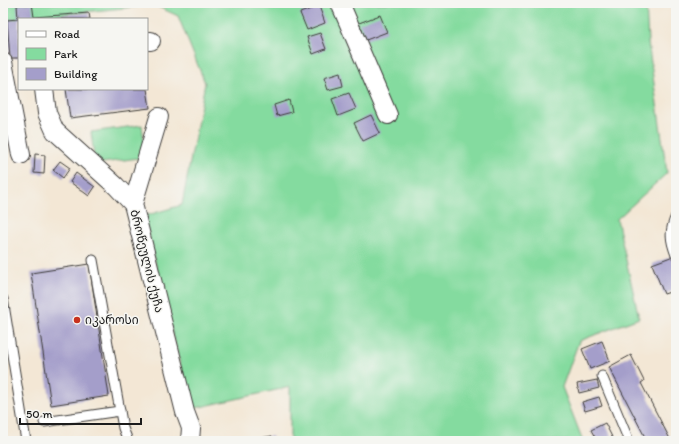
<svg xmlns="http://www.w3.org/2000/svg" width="679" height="444" font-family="Itim,'Noto Sans Georgian',sans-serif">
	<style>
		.green { fill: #84db9f; stroke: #507c5e }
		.building { fill: #a49eca }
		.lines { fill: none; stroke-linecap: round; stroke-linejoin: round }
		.lane-casing { stroke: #3c3a38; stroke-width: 11 }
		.street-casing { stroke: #3c3a38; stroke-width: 20 }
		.lane { stroke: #fff; stroke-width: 9 }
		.street { stroke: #fff; stroke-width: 18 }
		.poi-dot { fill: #c8321e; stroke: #f6f6f2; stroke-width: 1.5 }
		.labels { text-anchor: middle; stroke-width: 3; stroke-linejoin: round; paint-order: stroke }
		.street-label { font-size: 12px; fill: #1c1c1c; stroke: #f6f6f2 }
		.poi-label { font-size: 12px; fill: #1c1c1c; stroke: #f6f6f2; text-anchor: start }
	</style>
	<rect width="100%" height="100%" fill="#f6f6f2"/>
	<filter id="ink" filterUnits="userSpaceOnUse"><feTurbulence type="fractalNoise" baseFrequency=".025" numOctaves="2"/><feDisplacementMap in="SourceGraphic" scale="8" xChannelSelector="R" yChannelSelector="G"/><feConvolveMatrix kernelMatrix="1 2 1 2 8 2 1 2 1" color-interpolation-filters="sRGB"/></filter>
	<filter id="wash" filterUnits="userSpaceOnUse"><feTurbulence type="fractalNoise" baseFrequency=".012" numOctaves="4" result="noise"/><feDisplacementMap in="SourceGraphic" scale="16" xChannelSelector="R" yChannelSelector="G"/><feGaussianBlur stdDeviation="0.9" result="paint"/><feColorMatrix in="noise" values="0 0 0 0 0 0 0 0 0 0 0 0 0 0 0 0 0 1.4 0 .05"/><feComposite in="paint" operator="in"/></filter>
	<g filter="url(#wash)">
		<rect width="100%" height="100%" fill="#f3e7d5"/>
		<!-- green -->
		<g class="green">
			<polygon points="3,3 646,3 648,42 667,173 617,219 639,318 579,341 562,387 583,441 290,441 290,387 191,409 144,216 182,205 205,83 178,16 154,5 3,20"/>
			<polygon points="142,125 146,157 95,164 91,132"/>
		</g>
		<g id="blocks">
			<!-- building -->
			<g class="building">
				<polygon points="32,3 34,17 89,13 90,19 19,19 19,58 10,58 7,20 18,19 17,5"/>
				<polygon points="319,6 325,23 307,30 300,13"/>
				<polygon points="380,15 387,32 366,40 359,23"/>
				<polygon points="320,33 326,49 313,54 307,37"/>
				<polygon points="340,73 343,86 328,90 324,78"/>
				<polygon points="66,89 147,89 150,108 70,118"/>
				<polygon points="349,93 356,109 338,116 332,99"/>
				<polygon points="289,100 292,112 277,116 274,105"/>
				<polygon points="371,115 380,133 363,141 354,123"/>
				<polygon points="35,154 45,155 44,174 34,173"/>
				<polygon points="60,161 70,168 63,178 53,170"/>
				<polygon points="76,173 95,187 89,196 70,182"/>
				<polygon points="676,255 676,290 664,294 652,264"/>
				<polygon points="89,264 109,396 51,405 31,273"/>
				<polygon points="602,341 610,361 590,369 582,349"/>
				<polygon points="631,355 644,381 641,383 671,441 647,441 609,367"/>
				<polygon points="597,380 599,388 579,393 577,384"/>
				<polygon points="599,397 602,406 585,411 582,402"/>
				<polygon points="605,423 614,441 597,441 591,430"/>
				<polygon points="272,436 273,441 248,441 248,440"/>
			</g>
		</g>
	</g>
	<g filter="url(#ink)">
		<use href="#blocks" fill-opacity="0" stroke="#3c3a38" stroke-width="1"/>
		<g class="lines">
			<defs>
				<g id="lane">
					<path d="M676,216C669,231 670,240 676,255"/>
					<polyline points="93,260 123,428 128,441"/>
					<polyline points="3,299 26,441"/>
					<polyline points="602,376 629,441"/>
					<polyline points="44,422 120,411"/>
				</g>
				<g id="street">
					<polyline points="340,3 388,115"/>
					<polyline points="147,41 151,41"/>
					<polyline points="3,62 21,155"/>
					<polyline points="44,89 47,113 55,131 116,186 133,204 185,412 191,428 190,441"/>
					<polyline points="133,204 159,117"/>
				</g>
			</defs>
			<!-- lane casing -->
			<use href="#lane" class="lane-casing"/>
			<!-- street casing -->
			<use href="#street" class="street-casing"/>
			<!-- lane -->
			<use href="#lane" class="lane"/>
			<!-- street -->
			<use href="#street" class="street"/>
		</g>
	</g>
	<!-- markers -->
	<circle class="poi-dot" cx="77" cy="320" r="4"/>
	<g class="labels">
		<!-- street labels -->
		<g class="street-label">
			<text transform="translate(147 261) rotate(76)" y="4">ბროწეულის ქუჩა</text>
		</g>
		<!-- poi labels -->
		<g class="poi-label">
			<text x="85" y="324">იკაროსი</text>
		</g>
	</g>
	<!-- margin -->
	<rect width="679" height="444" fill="none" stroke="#f6f6f2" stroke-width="16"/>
	<!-- legend -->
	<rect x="18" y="18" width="130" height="72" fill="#f6f6f2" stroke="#9f9f9c"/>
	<rect x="26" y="31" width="20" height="6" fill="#ffffff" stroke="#9f9f9c"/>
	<text x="54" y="38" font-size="12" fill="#1c1c1c">Road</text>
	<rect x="26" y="48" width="20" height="12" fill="#84db9f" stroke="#9f9f9c"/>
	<text x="54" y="58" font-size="12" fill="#1c1c1c">Park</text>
	<rect x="26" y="68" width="20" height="12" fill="#a49eca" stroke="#9f9f9c"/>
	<text x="54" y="78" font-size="12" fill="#1c1c1c">Building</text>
	<!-- scale -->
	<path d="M20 418v6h121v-6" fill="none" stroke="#1c1c1c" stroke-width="2"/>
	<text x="26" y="418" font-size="12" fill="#1c1c1c" stroke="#f6f6f2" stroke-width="3" paint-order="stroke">50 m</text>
</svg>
